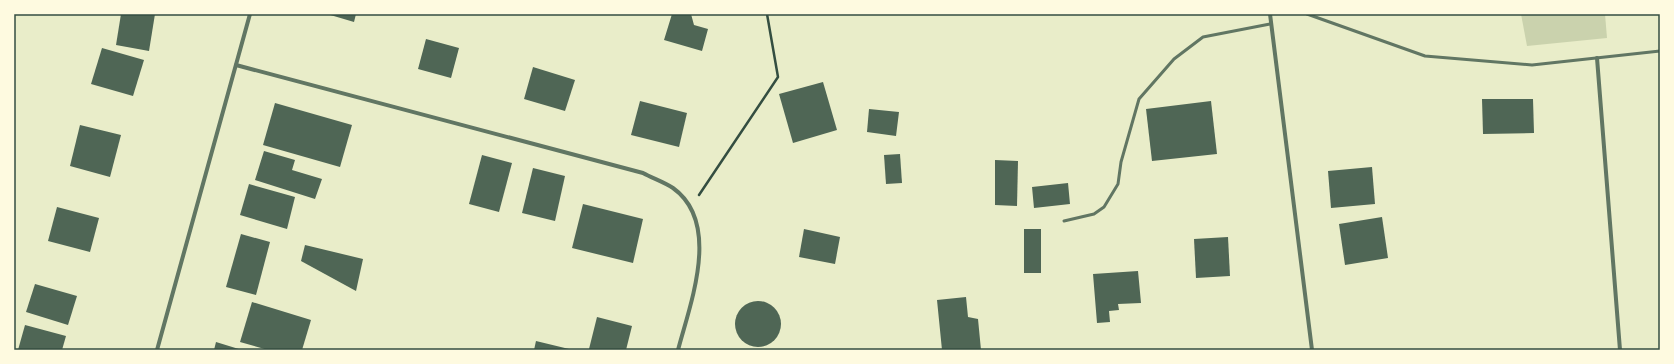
<svg xmlns="http://www.w3.org/2000/svg" width="1674" height="364" font-family="'Noto Sans',sans-serif">
	<style>
		.green { fill: #cad2ad }
		.building { fill: #4f6655 }
		.lines { fill: none; stroke-linecap: round; stroke-linejoin: round }
		.path { stroke: #344e41; stroke-width: 2.5 }
		.service { stroke: #617663; stroke-width: 3 }
		.minor { stroke: #617663; stroke-width: 4 }
		.neatline { fill: none; stroke: #344e41; stroke-width: 1.5 }
	</style>
	<rect width="100%" height="100%" fill="#e9edc9"/>
	<!-- green -->
	<polygon class="green" points="1521,14 1605,14 1607,38 1527,46"/>
	<!-- building -->
	<g class="building">
		<polygon points="121,14 155,14 149,51 116,45"/>
		<polygon points="327,14 356,14 354,22"/>
		<polygon points="672,14 691,14 694,25 708,29 702,51 664,40"/>
		<polygon points="426,39 459,48 451,78 418,69"/>
		<polygon points="102,48 144,60 133,96 91,84"/>
		<polygon points="533,67 575,80 565,111 524,99"/>
		<polygon points="823,82 837,130 793,143 779,94"/>
		<polygon points="1482,99 1533,99 1534,133 1483,134"/>
		<polygon points="640,101 687,113 679,147 631,135"/>
		<polygon points="1211,101 1217,154 1152,161 1146,109"/>
		<polygon points="275,103 352,125 340,167 263,145"/>
		<polygon points="869,109 899,112 896,136 867,132"/>
		<polygon points="80,125 121,135 110,177 70,166"/>
		<polygon points="264,151 295,160 292,170 322,179 315,199 255,180"/>
		<polygon points="900,154 902,183 886,184 884,155"/>
		<polygon points="482,155 512,163 499,212 469,204"/>
		<polygon points="995,160 1018,161 1017,206 995,205"/>
		<polygon points="1372,167 1375,204 1331,208 1328,171"/>
		<polygon points="533,168 565,176 555,221 522,213"/>
		<polygon points="1068,183 1070,204 1034,208 1032,187"/>
		<polygon points="249,184 295,197 287,229 240,215"/>
		<polygon points="583,204 643,219 633,263 572,248"/>
		<polygon points="57,207 99,218 90,252 48,241"/>
		<polygon points="1382,217 1388,258 1345,265 1339,224"/>
		<polygon points="804,229 840,237 835,264 799,257"/>
		<rect x="1024" y="229" width="17" height="44"/>
		<polygon points="241,234 270,242 256,295 226,287"/>
		<polygon points="1228,237 1230,276 1196,278 1194,239"/>
		<polygon points="305,245 363,259 356,291 301,261"/>
		<polygon points="1138,271 1141,303 1118,304 1119,310 1109,311 1110,322 1097,323 1093,274"/>
		<polygon points="35,284 77,296 68,325 26,312"/>
		<polygon points="966,297 968,317 978,319 981,350 942,350 937,300"/>
		<circle cx="758" cy="324" r="23"/>
		<polygon points="252,302 311,320 302,350 268,350 240,342"/>
		<polygon points="597,317 632,326 626,350 589,349"/>
		<polygon points="25,325 66,336 62,350 18,350"/>
		<polygon points="536,341 569,349 569,350 534,350"/>
		<polygon points="216,342 242,350 214,350"/>
	</g>
	<g class="lines">
		<!-- path -->
		<polyline class="path" points="699,195 778,77 767,14"/>
		<!-- service -->
		<g class="service">
			<polyline points="1307,14 1425,56 1532,65 1660,51"/>
			<polyline points="1064,221 1094,214 1104,207 1118,184 1121,162 1139,99 1174,59 1203,37 1270,24"/>
		</g>
		<!-- minor -->
		<g class="minor">
			<polyline points="1270,14 1312,350"/>
			<polyline points="1597,58 1620,350"/>
			<path d="M236,65L643,173C652,178 664,182 673,188C722,223 690,304 678,350"/>
			<polyline points="157,350 250,14"/>
		</g>
	</g>
	<!-- border -->
	<rect width="1674" height="364" fill="none" stroke="#fefae0" stroke-width="30"/>
	<rect x="15" y="15" width="1644" height="334" class="neatline"/>
</svg>
